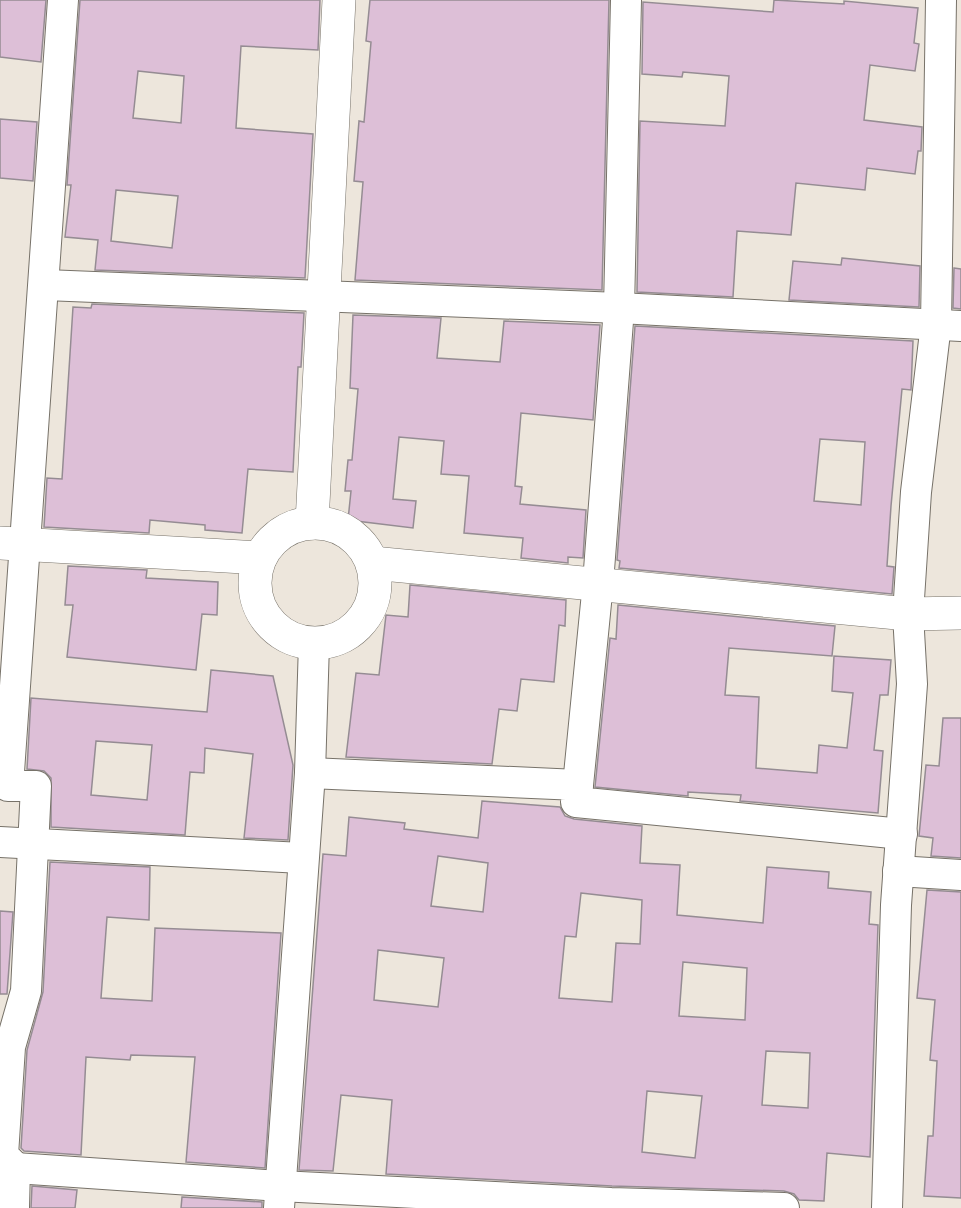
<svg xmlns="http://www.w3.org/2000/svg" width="961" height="1208" font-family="Figtree,sans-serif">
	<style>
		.building { fill: #ddbfd7; stroke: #958c93; stroke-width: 1.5; fill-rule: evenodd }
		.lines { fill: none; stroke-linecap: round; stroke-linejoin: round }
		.minor-casing { stroke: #777269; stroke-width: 32 }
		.major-casing { stroke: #777269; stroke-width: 34 }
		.minor { stroke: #fff; stroke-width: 30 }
		.major { stroke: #fff; stroke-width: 33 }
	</style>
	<rect width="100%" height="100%" fill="#ede6dc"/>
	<!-- building -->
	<g class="building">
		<polygon points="0,0 46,0 41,62 0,57"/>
		<path d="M80,0H320L318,50L241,46L236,128L313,134L305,278L95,270L98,240L65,237L71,185H67ZM138,71L184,76L181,123L133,118ZM116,190L178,196L172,248L111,241Z"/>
		<polygon points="370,0 609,0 602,290 355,280 363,182 354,181 359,121 364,122 371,42 366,41"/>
		<polygon points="774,0 844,4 844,1 918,8 914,43 919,44 915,71 870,65 864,120 922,127 921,151 918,151 915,174 867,168 865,190 796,183 791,235 737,231 733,297 637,292 640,121 725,126 729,76 683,72 682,77 642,74 643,2 773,12"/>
		<polygon points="0,119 37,122 33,181 0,178"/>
		<polygon points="842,258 920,266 919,307 789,300 793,261 841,265"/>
		<polygon points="954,268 961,269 961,309 953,308"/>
		<polygon points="92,304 304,313 301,367 298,367 293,472 248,469 242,533 205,530 205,525 150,520 149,533 44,527 47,478 62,479 73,307 91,308"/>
		<polygon points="353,315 441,318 437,358 500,362 504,321 600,325 593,420 521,413 515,486 522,487 520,504 586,510 583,558 568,557 568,563 521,558 523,538 464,533 469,476 441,474 444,441 399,437 393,499 416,501 413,528 348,520 351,491 345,491 348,460 352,460 358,389 350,388"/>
		<path d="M635,326L913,341L911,390L902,389L891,506L887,566L894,567L892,594L619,568L620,561L617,560ZM820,439L865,442L861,505L814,501Z"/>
		<polygon points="68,566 147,570 146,578 218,582 217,615 202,614 196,670 67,657 73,605 65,605"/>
		<polygon points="410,585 566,600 565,626 559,625 554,682 521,679 517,711 499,709 492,764 346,757 356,673 379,675 386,615 408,617"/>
		<polygon points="618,605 835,626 832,656 729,648 725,695 759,697 756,768 817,773 819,745 847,748 853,693 832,691 834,656 891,660 888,695 880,695 874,750 883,751 878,813 740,801 741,795 688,792 688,796 595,787 610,638 616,639"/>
		<path d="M211,670L273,676L293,765L288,840L244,838L253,754L205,748L204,773L190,772L185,835L51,827V778L44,771L27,769L31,698L207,712ZM96,741L152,745L147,800L91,795Z"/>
		<polygon points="943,718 961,718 961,858 931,856 933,838 919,836 926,765 939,766"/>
		<path d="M482,801L560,807L565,816L574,819L642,826L640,863L680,865L677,915L763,923L767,867L829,872L828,888L871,892L869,924L878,925L870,1157L827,1153L824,1201L799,1200L794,1194L784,1191L612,1186L386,1174L392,1100L341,1095L333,1171L299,1170L323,854L346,856L349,817L405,823L404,829L478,838ZM438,856L488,863L483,912L431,906ZM581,893L642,900L640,944L616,943L612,1002L559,998L565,936L576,937ZM378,950L444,958L438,1007L374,1000ZM683,962L747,968L745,1020L679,1016ZM766,1051L810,1053L808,1108L762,1105ZM647,1091L702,1096L695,1158L642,1152Z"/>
		<polygon points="50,862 150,867 149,920 107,917 101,998 152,1001 155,928 281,933 265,1168 186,1162 195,1057 131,1055 130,1060 86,1057 81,1155 24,1151 21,1148 27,1050 43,992"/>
		<polygon points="927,890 961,892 961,1198 924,1196 928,1136 933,1136 937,1061 930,1060 935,1000 917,998"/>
		<polygon points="0,911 13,912 7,994 0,994"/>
		<polygon points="32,1186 77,1190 75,1208 31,1208"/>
		<polygon points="182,1197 262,1202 262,1208 181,1208"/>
	</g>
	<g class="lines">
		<defs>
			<g id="minor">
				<polyline points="45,285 619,308 961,326"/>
				<polyline points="310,773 578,785 576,802 902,834"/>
				<polyline points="578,785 598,583 619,308 626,0"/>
				<polyline points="0,842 302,858"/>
				<polyline points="898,871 961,875"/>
				<polyline points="0,1167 280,1186 611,1203 784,1208"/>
				<polyline points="14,1208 15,1167 3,1155 10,1047 26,991 36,786 8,786 63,0"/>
				<polyline points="279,1208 310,773 314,643"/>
				<polyline points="887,1208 896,905 912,684 908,614 916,492 936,324 941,0"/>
			</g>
			<g id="major">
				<polyline points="312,523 339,0"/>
				<circle cx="315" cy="583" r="60"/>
				<polyline points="0,543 260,558"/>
				<polyline points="372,563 908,614 961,613"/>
			</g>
		</defs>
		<!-- minor casing -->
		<use href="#minor" class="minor-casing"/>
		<!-- major casing -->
		<use href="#major" class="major-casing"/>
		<!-- minor -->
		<use href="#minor" class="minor"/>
		<!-- major -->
		<use href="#major" class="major"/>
	</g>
</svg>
